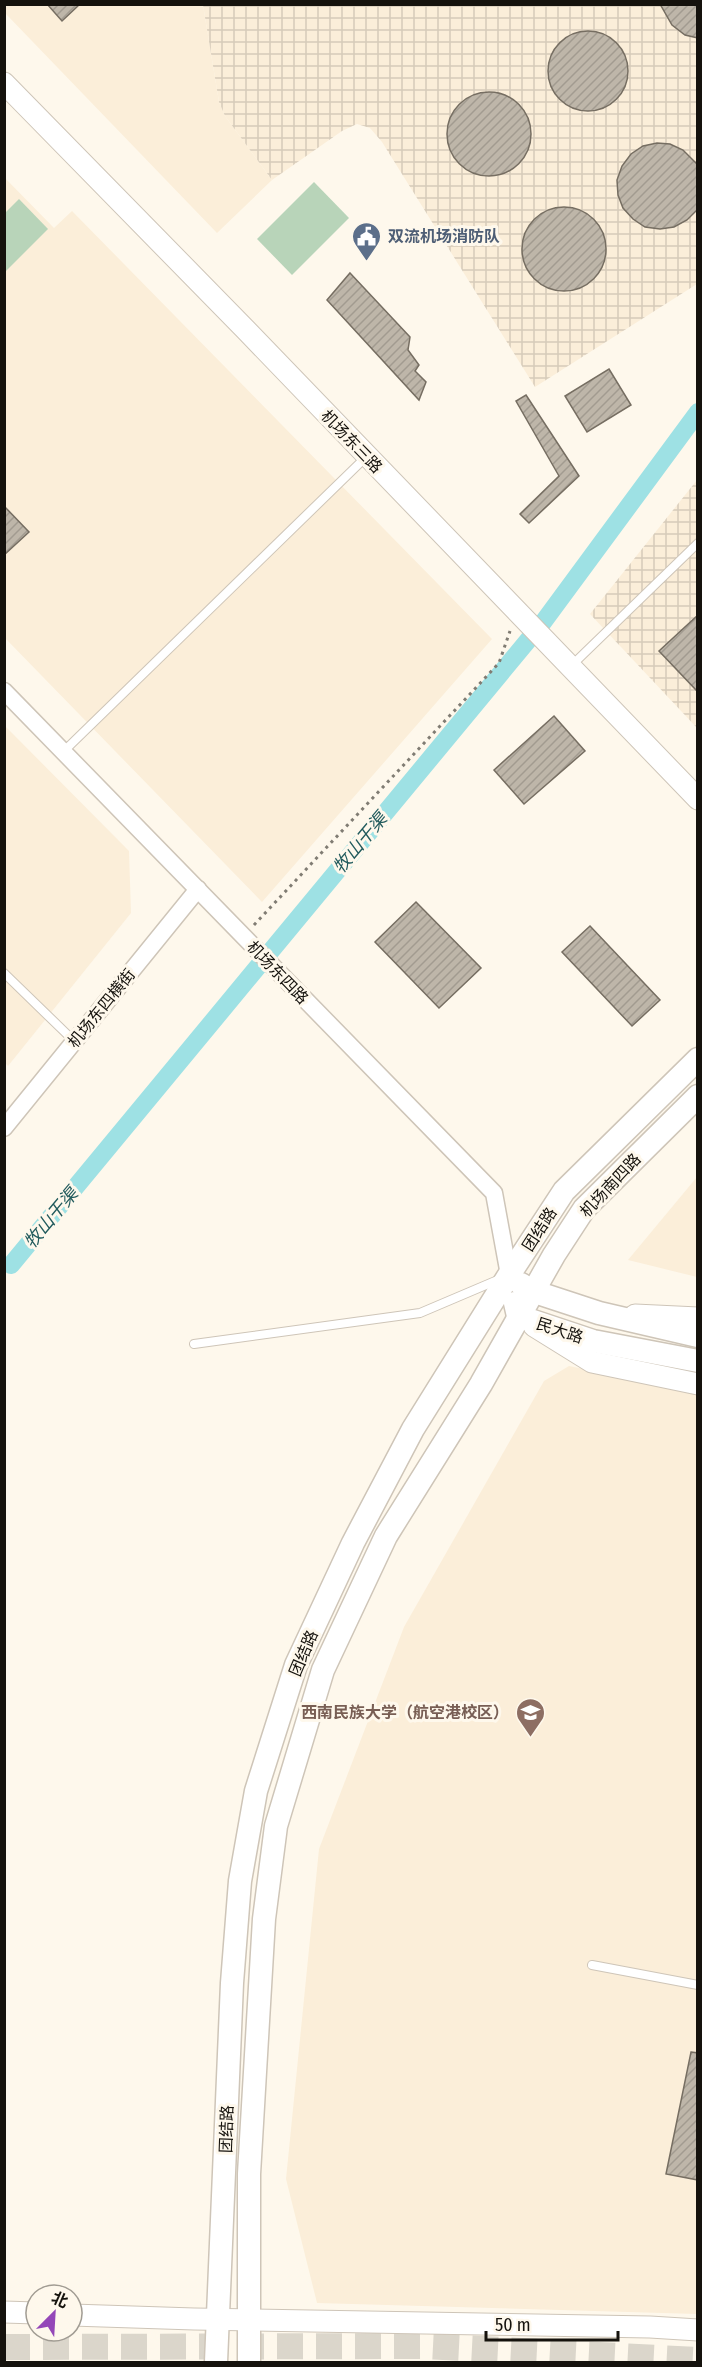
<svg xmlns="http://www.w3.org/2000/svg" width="702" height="2367" font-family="'Fira Sans Condensed','Noto Sans SC',sans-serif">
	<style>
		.built { fill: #fbeed9 }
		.industrial { fill: url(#industrial-grid) }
		.pitch { fill: #b8d4b9 }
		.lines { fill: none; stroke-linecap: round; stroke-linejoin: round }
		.canal { stroke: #9ee1e4; stroke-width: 18 }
		.building { fill: url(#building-hatch); stroke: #766e62; stroke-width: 1.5 }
		.primary-tunnel { stroke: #dbd6cb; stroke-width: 26; stroke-dasharray: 26 13; stroke-linecap: butt }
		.service-casing { stroke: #cec5b8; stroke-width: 10 }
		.minor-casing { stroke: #cec5b8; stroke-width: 19 }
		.tertiary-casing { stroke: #cec5b8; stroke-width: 23 }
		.secondary-casing { stroke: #cec5b8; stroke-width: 25 }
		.path { stroke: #807c73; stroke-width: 3; stroke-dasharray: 3 4.5; stroke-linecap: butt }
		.service { stroke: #fff; stroke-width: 8 }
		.minor { stroke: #fff; stroke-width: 16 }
		.tertiary { stroke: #fff; stroke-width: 21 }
		.secondary { stroke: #fff; stroke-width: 22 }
		.labels { text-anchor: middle; stroke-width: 6; stroke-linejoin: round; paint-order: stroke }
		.service-label { font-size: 16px; font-weight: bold; fill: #4e5e75; stroke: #fef8ec; text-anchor: start }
		.street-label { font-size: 16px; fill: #15120d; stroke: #fef8ec }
		.education-label { font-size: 16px; font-weight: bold; fill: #785e54; stroke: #fef8ec; text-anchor: end }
		.water-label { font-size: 18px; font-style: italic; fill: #225b5d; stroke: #fef8ec }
	</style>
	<defs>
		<pattern id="industrial-grid" width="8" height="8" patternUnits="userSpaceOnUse" patternTransform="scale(1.5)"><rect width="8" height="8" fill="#fbeed9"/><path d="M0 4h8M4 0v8" fill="none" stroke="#d6cbb9"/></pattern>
		<pattern id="building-hatch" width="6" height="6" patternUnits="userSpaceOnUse" patternTransform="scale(1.5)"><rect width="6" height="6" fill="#beb6a9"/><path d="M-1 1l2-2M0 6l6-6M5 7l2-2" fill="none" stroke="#a29b90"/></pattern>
	</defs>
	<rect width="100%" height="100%" fill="#fef8ec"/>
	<!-- built -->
	<g class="built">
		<polygon points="5,4 203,5 219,102 225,116 272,180 217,233 5,13"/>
		<polygon points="4,177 54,228 72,211 492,639 262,902 5,638"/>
		<polygon points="4,725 129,851 131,913 8,1066 4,1062"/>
		<polygon points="697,1177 697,1277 628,1260"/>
		<polygon points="569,1366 697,1392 697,2314 317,2303 286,2179 319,1849 404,1627 544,1381"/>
	</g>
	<!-- industrial -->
	<g class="industrial">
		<polygon points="203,5 697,5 697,284 535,387 382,142 370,128 357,124 342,131 272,180 225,116 219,102"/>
		<polygon points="697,480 697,728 590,614"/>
	</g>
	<!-- pitch -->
	<g class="pitch">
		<polygon points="314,182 349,218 292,275 257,239"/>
		<polygon points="19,199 48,229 5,272 5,213"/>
	</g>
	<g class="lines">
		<!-- canal -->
		<polyline class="canal" points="11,1265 544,621 698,412"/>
	</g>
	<!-- building -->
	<g class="building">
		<polygon points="47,4 80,4 62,21"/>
		<polygon points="660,4 698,4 698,38 685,35 672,25"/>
		<circle cx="588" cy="71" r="40"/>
		<circle cx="489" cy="134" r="42"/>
		<polygon points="657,143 670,144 683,150 698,165 698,209 687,220 674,227 660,229 645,227 633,219 623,208 618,195 617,180 622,166 631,154 643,146"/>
		<circle cx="564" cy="249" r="42"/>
		<polygon points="350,273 410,337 408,350 419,365 415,371 426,382 419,400 327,300"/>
		<polygon points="609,369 631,405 587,432 565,396"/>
		<polygon points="526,395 579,476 529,523 520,514 559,476 516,401"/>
		<polygon points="4,506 29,532 4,555"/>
		<polygon points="698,615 698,692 659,651"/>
		<polygon points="554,716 585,751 524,804 494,770"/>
		<polygon points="416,902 481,968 439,1008 375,942"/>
		<polygon points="590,926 660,1000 632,1026 562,952"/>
		<polygon points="691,2052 698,2053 698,2180 666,2174"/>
	</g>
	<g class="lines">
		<!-- primary-tunnel -->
		<polyline class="primary-tunnel" points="4,2347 425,2346 698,2360"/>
		<defs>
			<g id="service">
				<polyline points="570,667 698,543"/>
				<polyline points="63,752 366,457"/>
				<polyline points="4,973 74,1041"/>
				<polyline points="194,1344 420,1313 500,1279"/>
				<polyline points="592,1965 698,1985"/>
			</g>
			<g id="minor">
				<polyline points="4,691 494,1193 509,1275"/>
				<polyline points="4,1128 198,889"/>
			</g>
			<g id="tertiary">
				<polyline points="4,83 246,330 698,799"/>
				<polyline points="635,1315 698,1318"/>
				<polyline points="534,1326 592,1362 698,1384"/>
				<polyline points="4,2312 36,2313"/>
				<polyline points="72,2315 194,2319 650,2327 698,2330"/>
			</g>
			<g id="secondary">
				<polyline points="521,1284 532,1291 599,1313 698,1336"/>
				<polyline points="515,1303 518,1316 593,1341 698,1361"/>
				<polyline points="216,2362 232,1983 240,1881 256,1791 296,1665 353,1543 413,1429 509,1275 564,1191 698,1059"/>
				<polyline points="249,2362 249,2174 264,1919 276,1826 323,1670 386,1536 481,1384 554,1255 584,1209 698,1096"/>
			</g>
		</defs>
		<!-- service casing -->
		<use href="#service" class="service-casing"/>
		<!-- minor casing -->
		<use href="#minor" class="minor-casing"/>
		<!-- tertiary casing -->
		<use href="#tertiary" class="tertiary-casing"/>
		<!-- secondary casing -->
		<use href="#secondary" class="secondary-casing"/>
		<!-- path -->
		<polyline class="path" points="254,925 499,663 510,631"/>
		<!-- service -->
		<use href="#service" class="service"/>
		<!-- minor -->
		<use href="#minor" class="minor"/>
		<!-- tertiary -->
		<use href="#tertiary" class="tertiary"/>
		<!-- secondary -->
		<use href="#secondary" class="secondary"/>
	</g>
	<!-- icons -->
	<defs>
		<symbol id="civic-pin" viewBox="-11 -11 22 30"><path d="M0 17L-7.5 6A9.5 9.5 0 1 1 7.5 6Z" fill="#5c6f8a" stroke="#fef8ec"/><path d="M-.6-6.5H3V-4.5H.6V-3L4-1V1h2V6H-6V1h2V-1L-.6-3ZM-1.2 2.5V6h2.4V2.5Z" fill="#fff"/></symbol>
		<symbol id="university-pin" viewBox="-11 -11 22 30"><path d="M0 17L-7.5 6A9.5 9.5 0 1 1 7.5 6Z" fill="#8d6e63" stroke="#fef8ec"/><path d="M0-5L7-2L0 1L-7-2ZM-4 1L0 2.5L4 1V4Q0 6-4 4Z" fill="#fff"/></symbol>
	</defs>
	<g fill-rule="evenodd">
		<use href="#civic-pin" x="350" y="220" width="33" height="45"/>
		<use href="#university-pin" x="514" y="1696" width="33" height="45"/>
	</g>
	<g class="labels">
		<!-- service labels -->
		<g class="service-label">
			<text x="388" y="242">双流机场消防队</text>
		</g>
		<!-- street labels -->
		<g class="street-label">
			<text transform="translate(352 441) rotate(46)" y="6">机场东三路</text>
			<text transform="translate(278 972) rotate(46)" y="6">机场东四路</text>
			<text transform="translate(101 1008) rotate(-51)" y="6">机场东四横街</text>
			<text transform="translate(610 1185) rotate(-47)" y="6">机场南四路</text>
			<text transform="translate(539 1229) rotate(-57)" y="6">团结路</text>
			<text transform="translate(560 1330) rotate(18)" y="6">民大路</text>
			<text transform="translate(303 1653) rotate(-67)" y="6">团结路</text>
			<text transform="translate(226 2129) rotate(-88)" y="6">团结路</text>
		</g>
		<!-- education labels -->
		<g class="education-label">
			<text x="509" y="1718">西南民族大学（航空港校区）</text>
		</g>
		<!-- water labels -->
		<g class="water-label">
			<text transform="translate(360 843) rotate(-50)" y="6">牧山干渠</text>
			<text transform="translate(51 1218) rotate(-50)" y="6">牧山干渠</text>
		</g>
	</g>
	<!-- border -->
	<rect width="702" height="2367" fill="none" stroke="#15120d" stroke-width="12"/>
	<!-- north arrow -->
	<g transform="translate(54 2313) rotate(24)"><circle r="28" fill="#fef8ec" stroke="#a19c93" stroke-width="1.5"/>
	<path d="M0-4.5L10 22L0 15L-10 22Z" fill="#9447b8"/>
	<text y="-9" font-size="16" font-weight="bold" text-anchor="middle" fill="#15120d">北</text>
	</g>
	<!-- scale -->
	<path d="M486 2331v9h132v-9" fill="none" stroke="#15120d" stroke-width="3"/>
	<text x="495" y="2331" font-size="18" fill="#15120d" stroke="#fef8ec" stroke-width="4.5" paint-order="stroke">50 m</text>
</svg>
